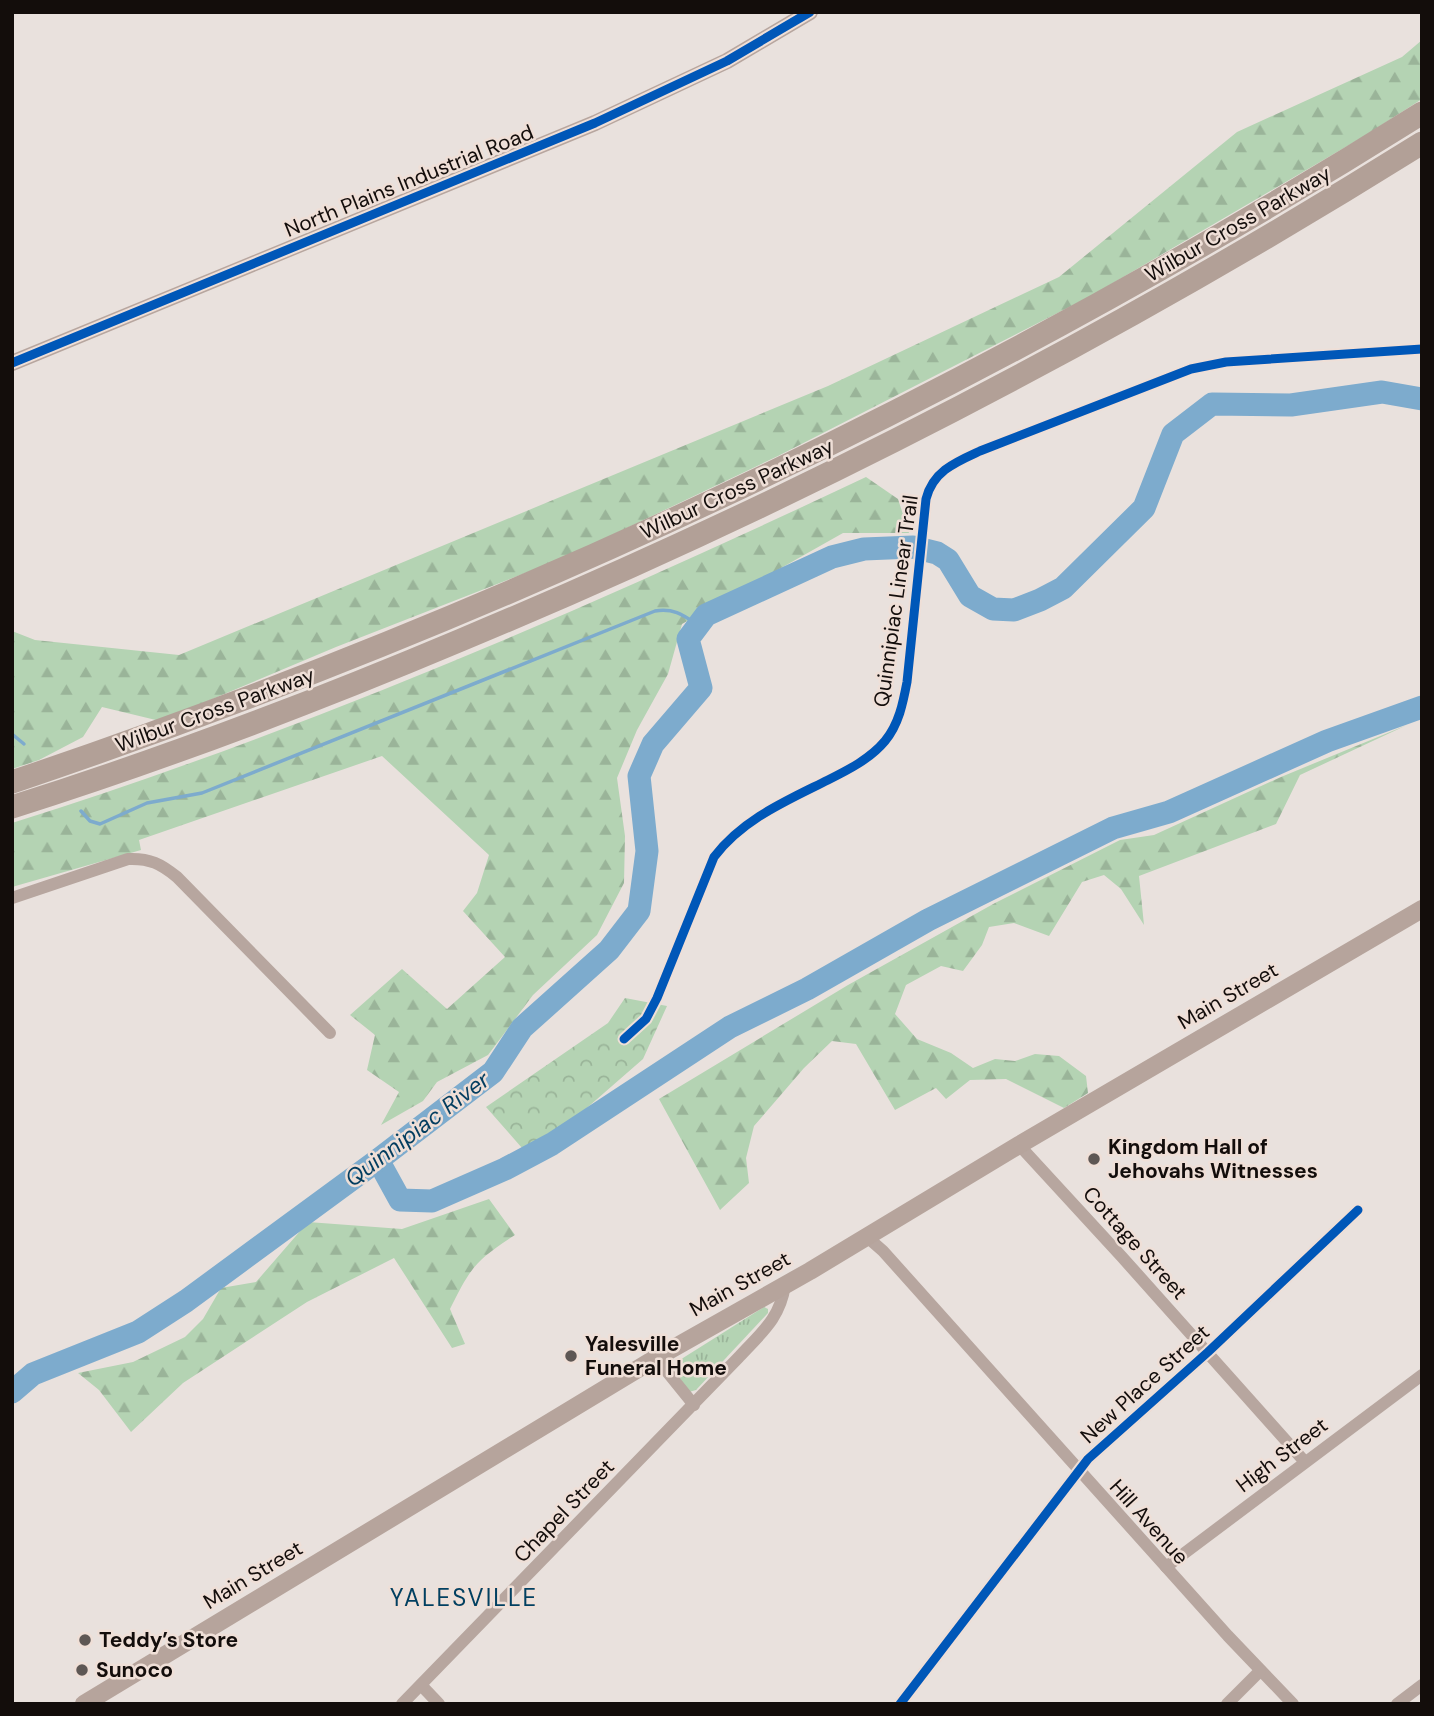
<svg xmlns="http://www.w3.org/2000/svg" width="1434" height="1716" font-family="'DM Sans',sans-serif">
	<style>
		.grass { fill: url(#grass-tufts) }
		.forest { fill: url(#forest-firs) }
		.park { fill: url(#park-crowns) }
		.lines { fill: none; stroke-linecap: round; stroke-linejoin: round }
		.stream { stroke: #7dabcd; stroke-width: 3.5 }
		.river { stroke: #7dabcd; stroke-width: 23 }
		.minor { stroke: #b7a69f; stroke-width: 12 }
		.tertiary { stroke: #b7a69f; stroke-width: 16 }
		.secondary { stroke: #b6a49c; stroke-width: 18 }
		.motorway { stroke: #b2a097; stroke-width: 23 }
		.cycleway-casing { stroke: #efdfd7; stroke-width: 13 }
		.cycleway { stroke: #0057b8; stroke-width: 9 }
		.poi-dot { fill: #5e5754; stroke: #efdfd7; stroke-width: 2.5 }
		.labels { text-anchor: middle; stroke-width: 5; stroke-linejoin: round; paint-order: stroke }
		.street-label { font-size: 21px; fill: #130d0b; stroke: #efdfd7 }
		.poi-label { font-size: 21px; font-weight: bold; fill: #130d0b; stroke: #efdfd7; text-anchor: start }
		.water-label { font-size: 23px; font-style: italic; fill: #033d5f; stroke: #efdfd7 }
		.quarter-label { font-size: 24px; letter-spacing: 2px; fill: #024061; stroke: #efdfd7 }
	</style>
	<defs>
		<pattern id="grass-tufts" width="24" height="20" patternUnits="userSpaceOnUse" patternTransform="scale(1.75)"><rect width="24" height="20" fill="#b4d3b3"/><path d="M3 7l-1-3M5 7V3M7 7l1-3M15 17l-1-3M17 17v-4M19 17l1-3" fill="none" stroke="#9ab499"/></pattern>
		<pattern id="forest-firs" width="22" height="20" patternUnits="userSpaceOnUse" patternTransform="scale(1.75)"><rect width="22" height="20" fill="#b4d3b3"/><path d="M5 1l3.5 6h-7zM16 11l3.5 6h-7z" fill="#9ab499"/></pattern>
		<pattern id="park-crowns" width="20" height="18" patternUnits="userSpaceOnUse" patternTransform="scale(1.75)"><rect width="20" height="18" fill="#b4d3b3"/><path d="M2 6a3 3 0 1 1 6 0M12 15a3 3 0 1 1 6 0" fill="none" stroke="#9ab499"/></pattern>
	</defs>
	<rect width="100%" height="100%" fill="#e9e1dd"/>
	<!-- grass -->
	<polygon class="grass" points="764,1307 768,1309 768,1313 696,1390 689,1392 674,1370 675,1363"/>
	<!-- forest -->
	<g class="forest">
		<polygon points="1422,40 1422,99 1366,135 1089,297 778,456 566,557 336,647 160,721 102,707 83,737 39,760 12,769 12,631 35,640 179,655 828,386 1059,277 1237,132 1402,57"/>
		<path d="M866,477L898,499L909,533H843L682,624L668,674L637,730L617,778L625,836L624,883L597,935L533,995L488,1055L437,1082L423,1101L381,1125L399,1092L367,1070L375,1035L350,1015L402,969L447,1009L505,957L463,911L477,893L489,855L382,756L139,840L141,850L12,887V823C305,731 589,608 866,477Z"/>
		<polygon points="1407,725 1300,775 1276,824 1139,876 1144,925 1121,889 1104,875 1082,882 1049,936 1014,923 989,927 982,945 963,971 941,966 906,985 895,1014 917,1039 951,1053 973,1068 995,1059 1015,1061 1035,1054 1059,1056 1086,1076 1088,1093 1064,1108 1006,1079 970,1080 946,1099 936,1088 895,1110 856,1044 832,1041 804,1068 754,1126 746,1158 749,1183 720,1210 659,1099 848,985 995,903 1120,840 1154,835 1281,777"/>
		<path d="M489,1199L515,1235C475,1261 471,1267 450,1309L465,1344L452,1348L394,1258L307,1302L183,1383L131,1432L99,1390L78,1373L133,1362L185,1337L203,1319L221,1288L256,1282L308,1222L402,1229Z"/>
	</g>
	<!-- park -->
	<polygon class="park" points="625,998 667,1006 643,1059 573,1120 522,1148 486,1107 608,1023"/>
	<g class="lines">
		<!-- stream -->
		<g class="stream">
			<polyline points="12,734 24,744"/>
			<path d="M81,811L90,821L100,824L147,803L202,793L655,611C674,608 683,615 698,625"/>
		</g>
		<!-- river -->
		<g class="river">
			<polyline points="378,1160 400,1200 432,1201 505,1169 552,1144 730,1027 807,989 928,920 1113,828 1169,812 1327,741 1422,707"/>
			<polyline points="12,1392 33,1374 138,1332 186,1301 378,1160 493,1072 522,1028 609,950 639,911 647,851 639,776 653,744 701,688 688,639 706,615 832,557 864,549 913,547 937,553 948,560 970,596 993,609 1014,610 1040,600 1063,588 1144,508 1173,434 1212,404 1291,405 1382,392 1422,399"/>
		</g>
		<!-- minor -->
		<g class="minor">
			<path d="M12,898L128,859C150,858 161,864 177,877L330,1033"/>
			<polyline points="1019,1145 1122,1257 1305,1462"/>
			<polyline points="867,1237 883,1251 1228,1636 1293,1704"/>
			<polyline points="656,1358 694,1405"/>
			<polyline points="1166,1567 1422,1375"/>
			<polyline points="421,1685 439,1704"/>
			<path d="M402,1704L739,1357C761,1333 780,1319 785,1285"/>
			<polyline points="900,1704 1088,1459 1208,1352 1358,1210"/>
			<polyline points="1227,1704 1260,1671"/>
			<polyline points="1397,1704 1422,1685"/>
		</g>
		<!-- tertiary -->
		<polyline class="tertiary" points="12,363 595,123 727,61 810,12"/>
		<!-- secondary -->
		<polyline class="secondary" points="84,1704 656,1358 810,1271 1019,1145 1422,909"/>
		<!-- motorway -->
		<g class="motorway">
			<path d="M12,782C508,615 978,392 1422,113"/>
			<path d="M12,807C164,759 314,702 461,640C795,501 1115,335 1422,143"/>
		</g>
		<defs>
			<g id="cycleway">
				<polyline points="12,363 595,123 727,61 810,12"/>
				<path d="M624,1039L646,1019L657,998L714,857C743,819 786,801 828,780C848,770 870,759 885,741C899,724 903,703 907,682L926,499C933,471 956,462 980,451L1191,369L1226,362L1422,349"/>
				<polyline points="900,1704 1088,1459 1208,1352 1358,1210"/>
			</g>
		</defs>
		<!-- cycleway casing -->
		<use href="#cycleway" class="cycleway-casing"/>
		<!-- cycleway -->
		<use href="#cycleway" class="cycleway"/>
	</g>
	<!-- markers -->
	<g class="poi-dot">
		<circle cx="1094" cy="1159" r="7"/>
		<circle cx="571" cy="1356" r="7"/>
		<circle cx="85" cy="1640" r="7"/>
		<circle cx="82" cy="1670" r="7"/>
	</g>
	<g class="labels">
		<!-- street labels -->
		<g class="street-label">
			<text transform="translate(409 181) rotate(-22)" y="7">North Plains Industrial Road</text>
			<text transform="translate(1238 224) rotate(-30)" y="7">Wilbur Cross Parkway</text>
			<text transform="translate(737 489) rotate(-25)" y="7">Wilbur Cross Parkway</text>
			<text transform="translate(896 601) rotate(-82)" y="7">Quinnipiac Linear Trail</text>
			<text transform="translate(215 710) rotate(-20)" y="7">Wilbur Cross Parkway</text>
			<text transform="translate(1228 996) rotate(-30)" y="7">Main Street</text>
			<text transform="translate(1135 1243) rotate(48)" y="7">Cottage Street</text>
			<text transform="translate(740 1284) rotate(-29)" y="7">Main Street</text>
			<text transform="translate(1145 1384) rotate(-42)" y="7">New Place Street</text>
			<text transform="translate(1282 1455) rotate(-37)" y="7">High Street</text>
			<text transform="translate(564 1511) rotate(-46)" y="7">Chapel Street</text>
			<text transform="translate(1149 1522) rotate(48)" y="7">Hill Avenue</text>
			<text transform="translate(253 1575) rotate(-31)" y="7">Main Street</text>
		</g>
		<!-- poi labels -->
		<g class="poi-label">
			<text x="1108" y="1154">Kingdom Hall of<tspan x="1108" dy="24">Jehovahs Witnesses</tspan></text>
			<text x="585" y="1351">Yalesville<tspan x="585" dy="24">Funeral Home</tspan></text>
			<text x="99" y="1647">Teddy’s Store</text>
			<text x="96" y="1677">Sunoco</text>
		</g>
		<!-- water labels -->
		<g class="water-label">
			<text transform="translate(417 1129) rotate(-37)" y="8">Quinnipiac River</text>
		</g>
		<!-- quarter labels -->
		<g class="quarter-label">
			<text x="464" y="1606">YALESVILLE</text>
		</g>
	</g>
	<!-- border -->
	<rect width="1434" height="1716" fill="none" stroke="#130d0b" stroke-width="28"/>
</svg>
